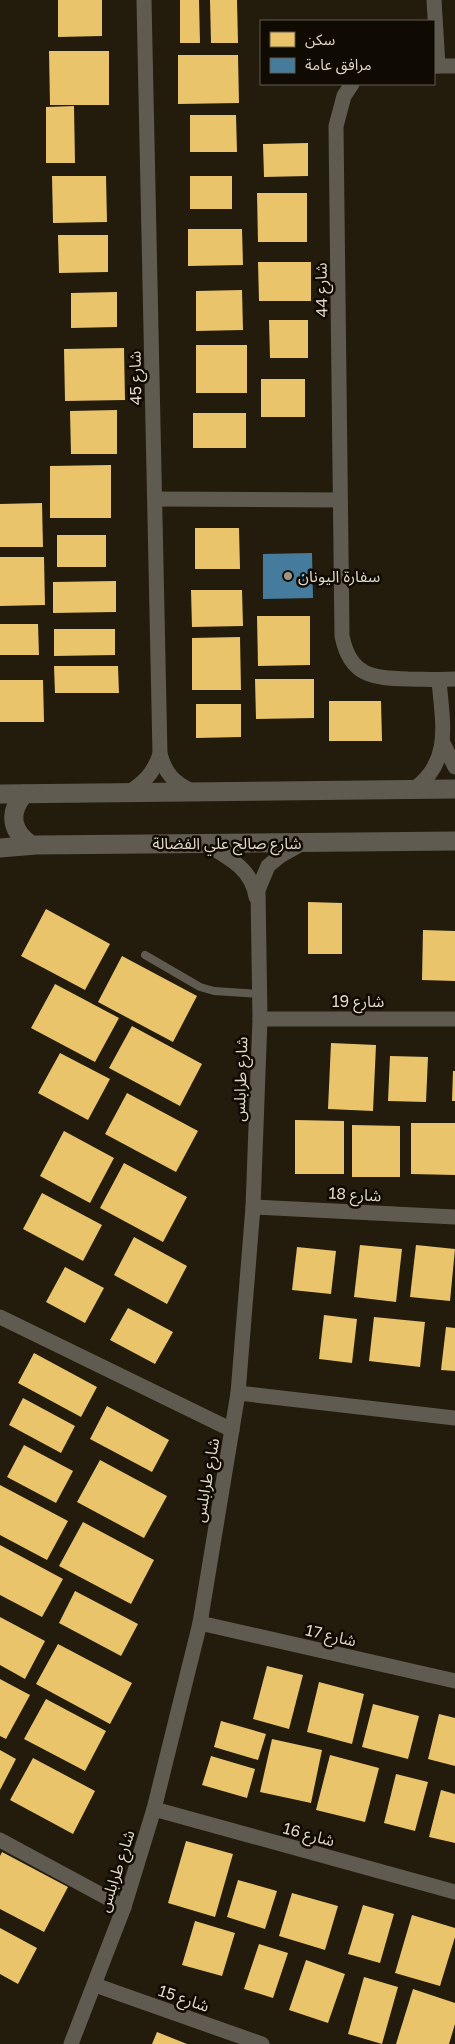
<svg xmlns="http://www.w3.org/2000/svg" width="455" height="2044" font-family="'Golos Text','Noto Sans Arabic',sans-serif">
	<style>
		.homes { fill: #e9c46a }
		.public { fill: #457b9d }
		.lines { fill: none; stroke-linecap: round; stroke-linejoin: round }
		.service { stroke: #605b50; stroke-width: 8 }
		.minor { stroke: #605b50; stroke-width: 15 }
		.tertiary { stroke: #605b50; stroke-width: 19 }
		.poi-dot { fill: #9d9687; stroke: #0f0a02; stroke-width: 2 }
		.labels { text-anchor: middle; stroke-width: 5; stroke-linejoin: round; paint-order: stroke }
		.street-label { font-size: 16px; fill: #dfd7c8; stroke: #0f0a02 }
		.poi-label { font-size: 16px; fill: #dfd7c8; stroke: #0f0a02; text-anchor: start }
	</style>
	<rect width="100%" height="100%" fill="#231c0d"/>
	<!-- homes -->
	<g class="homes">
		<polygon points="58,0 102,0 102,36 58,37"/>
		<polygon points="180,0 199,0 200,43 180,43"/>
		<polygon points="210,0 237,0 238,43 211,43"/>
		<polygon points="49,51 109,51 109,105 50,105"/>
		<polygon points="178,55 238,55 239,103 178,104"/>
		<polygon points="74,106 75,163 46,163 46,107"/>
		<polygon points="190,115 236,115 237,152 190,152"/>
		<polygon points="308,143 308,176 264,177 263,144"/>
		<polygon points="52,176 106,176 107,222 53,223"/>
		<rect x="190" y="176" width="42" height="33"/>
		<polygon points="257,193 307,193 307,242 258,242"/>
		<polygon points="188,229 242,229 243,265 188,266"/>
		<polygon points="58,235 108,235 108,272 59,273"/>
		<polygon points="258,262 311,262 311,301 259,301"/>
		<polygon points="242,290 243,330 196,331 196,291"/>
		<polygon points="117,292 117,327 71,328 71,293"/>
		<polygon points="269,320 308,320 308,358 270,358"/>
		<rect x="196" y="345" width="51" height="48"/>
		<polygon points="124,348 125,400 65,401 64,349"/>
		<rect x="261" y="379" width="44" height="38"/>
		<polygon points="117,410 117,454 71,454 70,411"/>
		<rect x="193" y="413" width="53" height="35"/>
		<polygon points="111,465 111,518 50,518 50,466"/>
		<polygon points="42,503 43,547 0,547 0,504"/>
		<polygon points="195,528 239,528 240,569 195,569"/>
		<rect x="57" y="535" width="49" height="32"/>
		<polygon points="0,557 44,557 45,605 0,606"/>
		<polygon points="116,581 116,612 53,613 53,582"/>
		<polygon points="191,590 242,590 243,626 192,627"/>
		<polygon points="257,616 310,616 310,665 258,666"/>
		<polygon points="0,624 38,624 39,655 0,655"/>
		<polygon points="54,629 115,629 115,655 54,656"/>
		<polygon points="240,637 241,690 192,690 192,638"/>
		<polygon points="54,666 118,666 119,693 55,693"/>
		<polygon points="255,679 314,679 314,718 256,719"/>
		<polygon points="0,680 43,680 44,722 0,722"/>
		<polygon points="329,701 381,701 382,741 329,741"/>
		<polygon points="196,704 241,704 241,737 196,738"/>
		<polygon points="308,902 342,903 342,954 308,954"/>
		<polygon points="46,909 110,944 85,990 21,956"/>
		<polygon points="423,930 455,931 455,981 422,980"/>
		<polygon points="122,956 197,996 173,1042 98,1002"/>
		<polygon points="55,984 119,1018 95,1062 31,1028"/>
		<polygon points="132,1026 202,1064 180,1106 109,1068"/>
		<polygon points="331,1043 376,1045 373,1111 328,1109"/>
		<polygon points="60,1053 110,1079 88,1120 38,1093"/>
		<polygon points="390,1056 428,1057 426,1102 388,1101"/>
		<polygon points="453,1071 455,1071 455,1101 452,1101"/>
		<polygon points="127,1093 198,1131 176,1172 105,1134"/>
		<polygon points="295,1120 344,1121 344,1174 295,1174"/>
		<polygon points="411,1123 455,1123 455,1175 411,1174"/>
		<polygon points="352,1125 400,1126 400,1177 352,1177"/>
		<polygon points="64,1131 114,1158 90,1203 40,1176"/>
		<polygon points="124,1163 187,1197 163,1242 100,1208"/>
		<polygon points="42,1193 102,1225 83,1261 23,1229"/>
		<polygon points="134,1237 187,1266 167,1304 114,1275"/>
		<polygon points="360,1245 402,1249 396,1302 354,1297"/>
		<polygon points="416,1245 455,1249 450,1301 410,1297"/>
		<polygon points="297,1247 336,1251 331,1294 292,1290"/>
		<polygon points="65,1267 104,1288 85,1323 46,1302"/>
		<polygon points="128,1308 173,1332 155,1364 110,1340"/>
		<polygon points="324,1315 357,1319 352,1363 319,1359"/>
		<polygon points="374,1317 425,1322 420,1367 369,1361"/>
		<polygon points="446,1327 455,1328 455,1371 441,1370"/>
		<polygon points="34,1353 97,1387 81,1417 18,1383"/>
		<polygon points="23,1398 75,1426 61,1453 9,1425"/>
		<polygon points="107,1406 169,1440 152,1472 90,1439"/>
		<polygon points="24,1445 73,1471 56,1503 7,1477"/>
		<polygon points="100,1460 167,1496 144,1538 77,1502"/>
		<polygon points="0,1485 68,1521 47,1560 0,1535"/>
		<polygon points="83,1522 154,1560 131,1604 59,1566"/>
		<polygon points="0,1545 63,1579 42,1617 0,1595"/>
		<polygon points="75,1591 138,1624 121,1656 59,1623"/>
		<polygon points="0,1617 45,1641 25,1679 0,1665"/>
		<polygon points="58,1644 132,1683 110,1724 36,1684"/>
		<polygon points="267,1666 303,1675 289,1729 253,1719"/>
		<polygon points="0,1679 30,1695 6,1739 0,1736"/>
		<polygon points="319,1682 364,1694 352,1744 307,1732"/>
		<polygon points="46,1699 106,1731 85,1771 24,1739"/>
		<polygon points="373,1704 419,1716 408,1759 362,1747"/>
		<polygon points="439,1714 455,1718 455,1766 428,1759"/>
		<polygon points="221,1721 266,1734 258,1760 214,1747"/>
		<polygon points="272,1739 322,1750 311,1803 260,1792"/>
		<polygon points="0,1750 16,1759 0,1790"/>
		<polygon points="330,1755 379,1768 365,1822 316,1810"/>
		<polygon points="211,1756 255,1769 247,1798 202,1785"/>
		<polygon points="33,1758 95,1791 73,1834 10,1800"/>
		<polygon points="396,1774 428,1782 415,1831 384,1823"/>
		<polygon points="441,1790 455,1794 455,1843 429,1837"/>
		<polygon points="186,1841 233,1854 215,1917 168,1903"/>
		<polygon points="2,1852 68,1887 44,1932 0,1909 0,1856"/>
		<polygon points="238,1880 277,1891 265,1929 227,1917"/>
		<polygon points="292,1893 338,1906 325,1950 279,1936"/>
		<polygon points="363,1905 394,1914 380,1963 348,1954"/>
		<polygon points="412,1915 455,1928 455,1937 440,1986 395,1973"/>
		<polygon points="195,1921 235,1933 222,1976 182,1965"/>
		<polygon points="0,1928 37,1948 18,1984 0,1974"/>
		<polygon points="259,1944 288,1953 273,1998 244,1989"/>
		<polygon points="306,1960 345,1974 328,2023 289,2010"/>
		<polygon points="364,1977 398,1987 382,2044 348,2034"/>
		<polygon points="413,1989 455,2003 455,2024 449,2044 396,2044"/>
		<polygon points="157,2032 187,2044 152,2044"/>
	</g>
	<!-- public -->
	<polygon class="public" points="312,553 313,598 263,599 263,554"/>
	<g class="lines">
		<!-- service -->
		<polyline class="service" points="145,955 200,987 214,991 259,994"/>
		<!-- minor -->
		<g class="minor">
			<path d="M144,0L160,754C165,773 174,783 192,791"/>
			<polyline points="434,0 438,66"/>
			<polyline points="434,66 455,66"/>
			<path d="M352,84L344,96L336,126L342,636C350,676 372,678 408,679C424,679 439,680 455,679"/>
			<polyline points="155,499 340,500"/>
			<polyline points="443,743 455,767"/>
			<path d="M414,789C453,761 442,721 439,680"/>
			<path d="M129,792C145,782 154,772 160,754"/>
			<path d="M204,843C226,856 252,868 256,897"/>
			<polyline points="260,1019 455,1019"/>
			<polyline points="253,1207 455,1217"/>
			<polyline points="0,1317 232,1430"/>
			<polyline points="238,1393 455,1418"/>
			<polyline points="200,1623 455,1681"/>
			<polyline points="154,1809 455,1892"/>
			<polyline points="0,1840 124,1907"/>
			<polyline points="95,1985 262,2044"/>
			<polyline points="71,2044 124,1907 154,1809 200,1623 238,1393 253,1207 260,1019 258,890 268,866 280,856 303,843"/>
		</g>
		<!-- tertiary -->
		<g class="tertiary">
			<polyline points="0,794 455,789"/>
			<path d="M24,794C8,813 11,831 31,845"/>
			<polyline points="0,848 36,845 455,841"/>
		</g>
	</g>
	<!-- markers -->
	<circle class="poi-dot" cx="288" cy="576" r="5"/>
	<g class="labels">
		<!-- street labels -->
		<g class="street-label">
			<text transform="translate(321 290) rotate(-91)" y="6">شارع 44</text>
			<text transform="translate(135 378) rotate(-91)" y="6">شارع 45</text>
			<text x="227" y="849">شارع صالح علي الفضالة</text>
			<text x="358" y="1007">شارع 19</text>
			<text transform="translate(240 1079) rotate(-88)" y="6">شارع طرابلس</text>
			<text transform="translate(355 1194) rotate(3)" y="6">شارع 18</text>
			<text transform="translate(206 1480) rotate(-80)" y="6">شارع طرابلس</text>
			<text transform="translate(331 1635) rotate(13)" y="6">شارع 17</text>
			<text transform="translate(309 1834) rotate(15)" y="6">شارع 16</text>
			<text transform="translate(116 1871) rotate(-72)" y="6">شارع طرابلس</text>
			<text transform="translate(184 1998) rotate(19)" y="6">شارع 15</text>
		</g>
		<!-- poi labels -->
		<g class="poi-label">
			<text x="298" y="582">سفارة اليونان</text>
		</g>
	</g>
	<!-- legend -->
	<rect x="260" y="20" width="175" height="65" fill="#0f0a02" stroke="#625c51"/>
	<rect x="270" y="32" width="25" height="15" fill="#e9c46a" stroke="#625c51"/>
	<text x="305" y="45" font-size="15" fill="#dfd7c8">سكن</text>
	<rect x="270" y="58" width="25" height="15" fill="#457b9d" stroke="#625c51"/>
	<text x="305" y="70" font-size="15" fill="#dfd7c8">مرافق عامة</text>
</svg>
